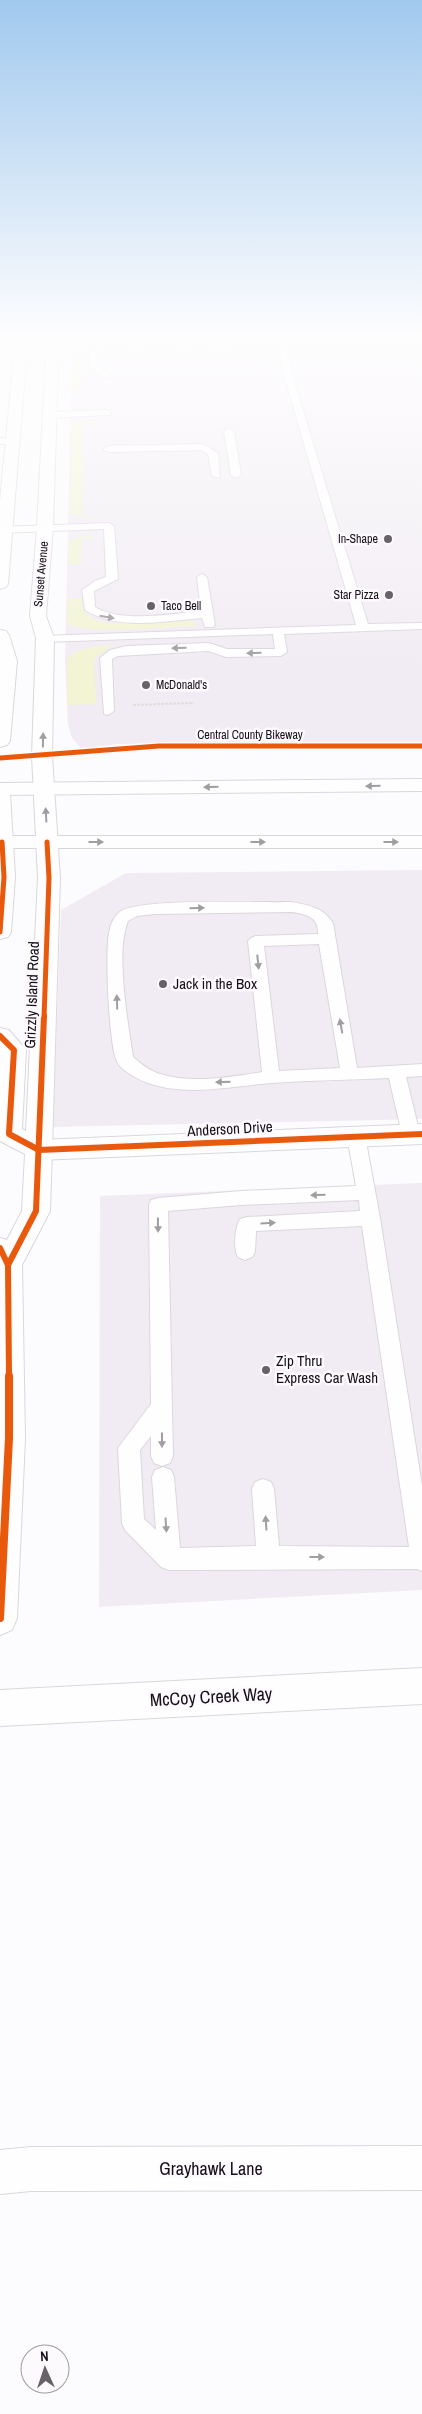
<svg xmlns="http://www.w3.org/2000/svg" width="422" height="2414" font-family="'Archivo Narrow',sans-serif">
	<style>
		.built { fill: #f1ecf3 }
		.green { fill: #f2f4d3 }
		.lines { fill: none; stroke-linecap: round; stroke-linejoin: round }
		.lane-casing { stroke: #dad7dc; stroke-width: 2 }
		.street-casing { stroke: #dad7dc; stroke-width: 2 }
		.secondary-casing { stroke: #dad7dc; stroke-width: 2 }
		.highway-casing { stroke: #dad7dc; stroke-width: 2 }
		.path-far1 { stroke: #dedede; stroke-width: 1; stroke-dasharray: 2.5 1; stroke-linecap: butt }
		.path { stroke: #dedede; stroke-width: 2; stroke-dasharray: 3 1; stroke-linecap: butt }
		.lane { fill: #fffeff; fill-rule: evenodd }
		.street { fill: #fffeff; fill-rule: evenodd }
		.secondary { fill: #fffeff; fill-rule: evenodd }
		.highway { fill: #fffeff; fill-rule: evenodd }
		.cycleway-far2-casing { stroke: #fdfafe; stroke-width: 8 }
		.cycleway-far1-casing { stroke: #fdfafe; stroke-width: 9 }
		.cycleway-casing { stroke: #fdfafe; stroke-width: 11 }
		.cycleway-far2 { stroke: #e8590c; stroke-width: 5 }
		.cycleway-far1 { stroke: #e8590c; stroke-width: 6 }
		.cycleway { stroke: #e8590c; stroke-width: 8 }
		.oneway { fill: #a19ea2 }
		.poi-dot { fill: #666268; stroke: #fdfafe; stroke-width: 2 }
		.labels { text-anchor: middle; stroke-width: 5; stroke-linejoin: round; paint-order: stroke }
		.far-poi-label { font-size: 12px; fill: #150f17; stroke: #fdfafe; text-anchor: end }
		.far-street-label { font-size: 12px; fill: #150f17; stroke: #fdfafe }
		.poi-label { font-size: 15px; fill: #150f17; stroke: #fdfafe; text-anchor: start }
		.street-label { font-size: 15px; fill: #150f17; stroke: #fdfafe }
		.near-street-label { font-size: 18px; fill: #150f17; stroke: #fdfafe }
	</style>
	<rect width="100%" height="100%" fill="#fcfbfd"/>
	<!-- built -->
	<g class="built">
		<polygon points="233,340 422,341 422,742 117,744 82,749 72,738 68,724 65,660 72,350 97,343"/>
		<polygon points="422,870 422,1119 53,1127 61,910 126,873"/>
		<polygon points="422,1183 422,1590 99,1607 100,1196"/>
	</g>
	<!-- green -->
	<g class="green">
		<polygon points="243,340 244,343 105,346 88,351 84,355 81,390 71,390 73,351 94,343"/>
		<polygon points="307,341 422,341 422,347 405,347 402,343 302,344"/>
		<polygon points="85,421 97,421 83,426 82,515 95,516 90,518 70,513 72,422"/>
		<polygon points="80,537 93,536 95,538 82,539 81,564 68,564 69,541"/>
		<path d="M82,598C81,618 94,620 111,624L190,620L196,624L193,626C164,627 90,635 67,624L68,599Z"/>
		<path d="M113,645L94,659L96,704L68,705L67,659C78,647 98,646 113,645Z"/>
	</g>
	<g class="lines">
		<defs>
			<g id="lane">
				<polygon points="278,336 286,336 291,371 368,624 422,623 422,629 284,634 287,652 281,656 226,657 208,651 118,656 112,659 114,711 108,715 104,714 100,658 110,650 127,646 209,643 227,649 275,649 273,634 45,642 39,638 41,636 356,625 283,371"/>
				<polygon points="207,343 222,344 240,355 236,357 217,348 207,347 106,350 96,356 97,365 110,374 110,378 104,378 89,366 89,353 104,346"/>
				<polygon points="107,410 111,413 110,415 48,418 44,415 48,412"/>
				<polygon points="229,428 234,431 241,475 236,478 231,475 224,431"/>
				<polygon points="0,438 13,438 18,441 13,444 0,444"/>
				<polygon points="203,444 218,453 220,478 212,476 208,454 201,450 108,452 103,449 108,446"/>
				<path d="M109,523L114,526L118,579L94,591L95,607C121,623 171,614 201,611L197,577L202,574L207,577L215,625L213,627H205L202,618C165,621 118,631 85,610L82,590L95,581L106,577L104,529L0,533V527Z"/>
				<path d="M291,902C308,905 323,907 333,923L357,1068L422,1064V1076L406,1077L420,1134L417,1139L411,1141L405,1139L402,1134L389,1078C350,1080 311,1080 272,1083C231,1086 188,1097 148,1083C139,1080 122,1071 117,1062C109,1045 105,954 109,933C110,925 114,916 121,911C143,898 259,903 291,902ZM291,912C306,914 319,917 318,934L256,936L251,938L248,941L262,1072C231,1077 191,1084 160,1074C150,1071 141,1064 133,1057C128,1022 115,954 128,921L137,916L155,914ZM319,944L340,1068L279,1071L264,946Z"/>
				<path d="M356,1129L362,1131L365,1136L380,1218L422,1486V1571L417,1569L169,1570L161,1567L125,1530L122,1523L118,1448L151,1404L149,1205L151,1200L158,1198L241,1191L356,1186L347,1136L350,1131ZM359,1200L360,1211L247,1217L240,1219C235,1228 233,1248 238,1257L245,1260L252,1257L255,1252L256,1231L362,1226L409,1547L279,1546L274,1489L271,1482L263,1479L255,1482L252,1489L256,1546L180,1548L174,1477L171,1470L163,1467L155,1470L152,1477L156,1530L144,1519L140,1450L151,1436V1456L154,1463L162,1466L170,1463L173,1456L168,1211L241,1205Z"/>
			</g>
			<g id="street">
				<polygon points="0,336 123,336 117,340 0,342"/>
				<polygon points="133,336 254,336 248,340 148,342 135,338"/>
				<polygon points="422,1124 422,1144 39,1160 30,1157 26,1150 30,1143 39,1140"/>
				<polygon points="422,1668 422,1704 0,1726 0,1690"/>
				<polygon points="422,2146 422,2190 31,2191 0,2194 0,2150 31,2147"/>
			</g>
			<g id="secondary">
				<polygon points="16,336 28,336 8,584 6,587 0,589 0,501"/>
				<polygon points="47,336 59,336 53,527 46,616 54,638 52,756 60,878 52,1150 50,1211 22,1265 25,1438 17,1618 12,1630 0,1635 0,1238 7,1240 22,1211 25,1154 0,1141 0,1028 9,1030 26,1050 22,1129 26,1131 38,878 32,756 36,638 30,616 37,527"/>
				<polygon points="0,630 6,631 9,635 17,661 10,741 7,745 0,747"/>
				<polygon points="0,788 7,790 10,794 15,877 11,932 8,937 0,939"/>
			</g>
			<g id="highway">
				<polygon points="422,779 422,791 0,795 0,783"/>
				<rect x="0" y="836" width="422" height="12"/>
			</g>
		</defs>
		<!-- lane casing -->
		<use href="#lane" class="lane-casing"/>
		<!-- street casing -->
		<use href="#street" class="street-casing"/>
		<!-- secondary casing -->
		<use href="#secondary" class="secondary-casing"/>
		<!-- highway casing -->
		<use href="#highway" class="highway-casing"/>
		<!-- path-far1 -->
		<g class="path-far1">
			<polyline points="351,339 360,361"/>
			<polyline points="310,362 422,360"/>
		</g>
		<!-- path -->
		<polyline class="path" points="133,705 194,703"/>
		<!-- lane -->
		<use href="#lane" class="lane"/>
		<!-- street -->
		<use href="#street" class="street"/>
		<!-- secondary -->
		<use href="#secondary" class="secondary"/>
		<!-- highway -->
		<use href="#highway" class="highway"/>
		<defs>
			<g id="cycleway-far2">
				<polyline points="0,758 159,746 422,746"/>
				<polyline points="0,932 4,877 2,842"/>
				<polyline points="44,1018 49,878 47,842"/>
			</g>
			<g id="cycleway-far1">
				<polyline points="0,1036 14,1050 9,1134 39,1150 422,1134"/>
				<polyline points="0,1248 8,1265 9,1377"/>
				<polyline points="8,1265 36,1211 44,1016"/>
			</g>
			<polyline id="cycleway" points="0,1618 9,1438 9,1376"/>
		</defs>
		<!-- cycleway-far2 casing -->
		<use href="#cycleway-far2" class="cycleway-far2-casing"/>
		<!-- cycleway-far1 casing -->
		<use href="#cycleway-far1" class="cycleway-far1-casing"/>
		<!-- cycleway casing -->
		<use href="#cycleway" class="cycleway-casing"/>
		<!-- cycleway-far2 -->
		<use href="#cycleway-far2" class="cycleway-far2"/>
		<!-- cycleway-far1 -->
		<use href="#cycleway-far1" class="cycleway-far1"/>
		<!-- cycleway -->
		<use href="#cycleway" class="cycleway"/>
	</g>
	<!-- one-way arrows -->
	<defs><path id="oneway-solid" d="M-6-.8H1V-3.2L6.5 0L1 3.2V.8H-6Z" transform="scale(1.25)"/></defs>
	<g class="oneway">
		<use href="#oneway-solid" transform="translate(107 617) rotate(10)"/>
		<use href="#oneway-solid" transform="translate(179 648) rotate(178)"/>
		<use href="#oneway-solid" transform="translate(254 653) rotate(179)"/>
		<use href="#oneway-solid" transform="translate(43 740) rotate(-89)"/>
		<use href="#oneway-solid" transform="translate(373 786) rotate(179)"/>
		<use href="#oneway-solid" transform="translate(211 787) rotate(179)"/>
		<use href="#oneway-solid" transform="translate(46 815) rotate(-93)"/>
		<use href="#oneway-solid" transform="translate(96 842)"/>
		<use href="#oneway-solid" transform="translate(258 842)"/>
		<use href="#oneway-solid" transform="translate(391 842)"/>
		<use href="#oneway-solid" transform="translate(197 908) rotate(-1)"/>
		<use href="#oneway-solid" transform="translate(258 962) rotate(84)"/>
		<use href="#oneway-solid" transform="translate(117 1002) rotate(-92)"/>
		<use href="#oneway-solid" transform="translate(341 1026) rotate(-100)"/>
		<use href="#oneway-solid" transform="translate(223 1082) rotate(179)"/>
		<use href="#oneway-solid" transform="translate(318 1195) rotate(178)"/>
		<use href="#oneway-solid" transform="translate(268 1223) rotate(-3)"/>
		<use href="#oneway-solid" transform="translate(158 1225) rotate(89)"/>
		<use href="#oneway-solid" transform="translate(162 1440) rotate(90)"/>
		<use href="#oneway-solid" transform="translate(266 1523) rotate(-94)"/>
		<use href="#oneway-solid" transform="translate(166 1525) rotate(86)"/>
		<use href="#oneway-solid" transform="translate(317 1557)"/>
	</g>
	<!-- sky -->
	<linearGradient id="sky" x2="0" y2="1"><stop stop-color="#a1c9ee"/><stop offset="0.5" stop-color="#fefdfe"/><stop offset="1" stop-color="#fefdfe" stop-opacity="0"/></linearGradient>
	<rect width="422" height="674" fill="url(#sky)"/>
	<!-- markers -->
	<g class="poi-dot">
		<circle cx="388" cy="539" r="5"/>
		<circle cx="389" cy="595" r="5"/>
		<circle cx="151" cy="606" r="5"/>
		<circle cx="146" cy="685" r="5"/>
		<circle cx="163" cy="984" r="5"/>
		<circle cx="266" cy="1370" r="5"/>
	</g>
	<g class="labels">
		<!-- far-poi labels -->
		<g class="far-poi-label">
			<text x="378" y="543">In-Shape</text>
			<text x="379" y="599">Star Pizza</text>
			<text x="161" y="610" text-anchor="start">Taco Bell</text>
			<text x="156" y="689" text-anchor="start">McDonald's</text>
		</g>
		<!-- far-street labels -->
		<g class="far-street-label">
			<text transform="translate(41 574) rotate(-85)" y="4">Sunset Avenue</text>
			<text x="250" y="739">Central County Bikeway</text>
		</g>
		<!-- poi labels -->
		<g class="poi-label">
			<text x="173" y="989">Jack in the Box</text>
			<text x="276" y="1366">Zip Thru<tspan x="276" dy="17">Express Car Wash</tspan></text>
		</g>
		<!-- street labels -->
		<g class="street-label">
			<text transform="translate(32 995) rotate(-88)" y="5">Grizzly Island Road</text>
			<text transform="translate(230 1129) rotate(-3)" y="5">Anderson Drive</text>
		</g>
		<!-- near-street labels -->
		<g class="near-street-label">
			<text transform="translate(211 1697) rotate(-3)" y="6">McCoy Creek Way</text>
			<text x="211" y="2175">Grayhawk Lane</text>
		</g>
	</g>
	<!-- north arrow -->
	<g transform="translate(45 2369) rotate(357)"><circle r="24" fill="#fdfafe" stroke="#a09ca2"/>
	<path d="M0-4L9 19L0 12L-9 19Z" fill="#666268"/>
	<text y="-8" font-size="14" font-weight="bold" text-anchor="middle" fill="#150f17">N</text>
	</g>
</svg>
